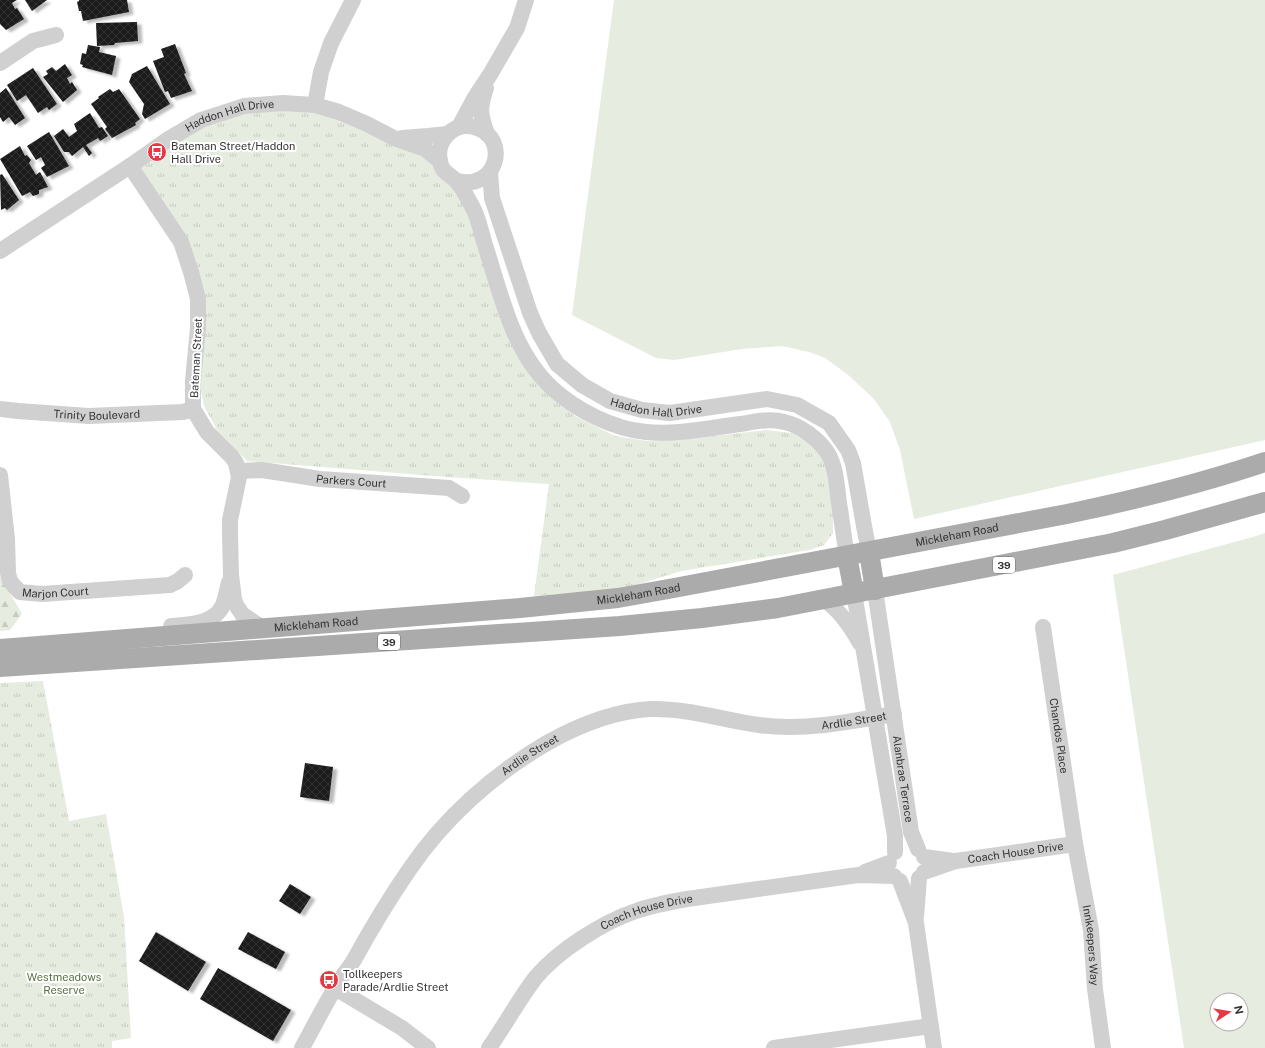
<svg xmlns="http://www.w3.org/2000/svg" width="1265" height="1048" font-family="'Public Sans',sans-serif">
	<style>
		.grass { fill: #e6ecdf; fill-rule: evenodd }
		.forest { fill: url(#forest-firs) }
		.park { fill: url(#park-tufts) }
		.building { fill: url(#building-cross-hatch); filter: url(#shadow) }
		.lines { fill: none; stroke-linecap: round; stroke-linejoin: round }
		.minor { stroke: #d0d0d0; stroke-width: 16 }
		.major { stroke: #ababab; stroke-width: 20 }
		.labels { text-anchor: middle; stroke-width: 4; stroke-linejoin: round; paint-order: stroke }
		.shield { fill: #fff; stroke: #707070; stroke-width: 1 }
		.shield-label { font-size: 10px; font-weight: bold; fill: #333 }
		.street-label { font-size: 11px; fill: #333; stroke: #fff }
		.poi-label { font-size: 11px; fill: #333; stroke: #fff; text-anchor: start }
		.park-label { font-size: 11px; fill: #56703f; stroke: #fff }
	</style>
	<defs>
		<pattern id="forest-firs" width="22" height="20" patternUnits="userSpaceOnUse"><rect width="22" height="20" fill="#e6ecdf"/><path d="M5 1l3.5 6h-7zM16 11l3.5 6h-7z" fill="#c6cbc0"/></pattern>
		<pattern id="park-tufts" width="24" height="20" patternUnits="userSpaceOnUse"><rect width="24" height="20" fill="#e6ecdf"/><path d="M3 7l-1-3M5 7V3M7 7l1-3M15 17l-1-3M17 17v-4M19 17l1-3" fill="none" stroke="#c6cbc0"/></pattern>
		<pattern id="building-cross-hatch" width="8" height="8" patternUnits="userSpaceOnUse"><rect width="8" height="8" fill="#1a1a1a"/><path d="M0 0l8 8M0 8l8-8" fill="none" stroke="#333"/></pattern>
		<filter id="shadow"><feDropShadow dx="4.5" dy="2.5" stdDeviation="1" flood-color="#0004"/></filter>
	</defs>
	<rect width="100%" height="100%" fill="#fff"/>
	<!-- grass -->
	<g class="grass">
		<polygon points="614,0 1265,0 1265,440 914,519 900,450 890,422 874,399 847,374 825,358 809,352 782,346 742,349 674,360 656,358 572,315"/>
		<path d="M1265,533V1048H1184L1113,575L1253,537ZM1217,1000H1241V1024H1217Z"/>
	</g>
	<!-- forest -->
	<polygon class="forest" points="0,576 22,614 10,630 0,631"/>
	<!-- park -->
	<g class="park">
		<polygon points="288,110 315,113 342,120 421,156 434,166 452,186 471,211 546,390 577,417 615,436 647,441 698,438 767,430 792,433 810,443 824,459 833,504 833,533 824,545 809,550 681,571 623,589 534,596 549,484 434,476 247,461 217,430 204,406 199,381 205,301 138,168 174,144 205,126 246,112"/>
		<polygon points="43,681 69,821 106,814 124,917 131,1038 112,1041 112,1048 0,1048 0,683"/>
	</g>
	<!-- building -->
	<g class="building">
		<polygon points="0,0 17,0 12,3 15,9 17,8 24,19 6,30 0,24"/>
		<polygon points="25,0 47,0 32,11"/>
		<polygon points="79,0 127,0 129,12 83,21 81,11 79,11 77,2 79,1"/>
		<polygon points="137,22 138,41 115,43 114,45 97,46 96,23"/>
		<polygon points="175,44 186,73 184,74 192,91 171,98 168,91 165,92 153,61 164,57 161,49"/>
		<polygon points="88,45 100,47 99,52 116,56 112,75 82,67 83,65 80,64 82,53 86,54"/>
		<polygon points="65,64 72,75 67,78 70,84 72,82 77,90 63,102 43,77 48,74 46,71 52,67 56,71"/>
		<polygon points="147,66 170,104 145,119 142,114 144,104 129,82 132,74"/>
		<polygon points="33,68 57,104 49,110 47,107 38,113 26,95 17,101 7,85"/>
		<polygon points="6,88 25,118 15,125 9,117 3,122 0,117 0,93"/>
		<polygon points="110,89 113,92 119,89 140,119 135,123 136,125 112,138 105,129 107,127 91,104 99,98 98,97"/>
		<polygon points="90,113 99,128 102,127 108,136 100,141 98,138 86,145 92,153 89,156 83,147 72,156 69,152 64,152 54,136 63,129 69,137 77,131 74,124"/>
		<polygon points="49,132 69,166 47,177 41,168 45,165 41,157 36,160 27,146"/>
		<polygon points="20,146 25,156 27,155 31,160 29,163 36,175 40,172 48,187 39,190 39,194 33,196 30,192 22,196 0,159"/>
		<polygon points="2,174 19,200 7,210 5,208 1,210 0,175"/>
		<polygon points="305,763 333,767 329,801 300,797"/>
		<polygon points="290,884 311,897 300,914 279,901"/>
		<polygon points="156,932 206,962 188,991 139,961"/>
		<polygon points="248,932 285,952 276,969 238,949"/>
		<polygon points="218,968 291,1010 273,1041 200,999"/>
	</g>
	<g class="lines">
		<!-- minor -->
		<g class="minor">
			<polyline points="0,63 33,41 56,35"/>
			<path d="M486,88C479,108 480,114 487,134"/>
			<polyline points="315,105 321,72 331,43 353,0"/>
			<polyline points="459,127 474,99 491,73 517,28 526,0"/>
			<polyline points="402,138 428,136 448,134"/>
			<polyline points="130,166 181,242 191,272 198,299 198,328 193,381 193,409 207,432 232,457 236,463 239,477 230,520 230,534 231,575 234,599 236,605 242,614 255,623 264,628"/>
			<path id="s1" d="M490,172L492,198L530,313L539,333L557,364L582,385L610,401L642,410L670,413L767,399L797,405L829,423L848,450L853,463L864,526L869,552"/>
			<path d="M457,181C497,191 510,139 477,128C456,120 435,139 440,161C442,174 451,174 457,182C463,188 468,199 472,206C479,218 481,233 485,245C501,294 512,351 552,388C576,410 613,429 646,432C677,435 709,428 740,424C754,422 770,418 784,422C800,425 818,439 827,452C836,465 837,488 839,503C842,521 844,539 847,556"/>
			<path id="s2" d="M0,251L130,166L167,140L201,120L244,106L283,103L315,105L339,112L367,124L394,138L425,149L440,161"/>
			<path id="s3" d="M0,409L18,411L89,416L183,412L193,409"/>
			<path id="s4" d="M238,471L262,470L320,479L449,488L462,496"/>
			<path id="s5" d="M0,475L7,539L8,573L10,581L15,587L20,592L42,594L170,585L178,581L185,575"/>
			<path id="s6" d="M875,590L911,832L918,849"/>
			<polyline points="854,593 895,836 895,852"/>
			<path d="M823,599C839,609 851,627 860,643"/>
			<path d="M171,626C188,625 213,624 222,607C226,599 227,590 229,582"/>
			<path id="s7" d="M1043,627L1075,844L1091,930L1095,989L1103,1048"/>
			<polyline points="924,857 953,861"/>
			<polyline points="865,872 889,863"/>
			<path id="s8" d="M924,872L956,861L1075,844"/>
			<polyline points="900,881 916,923 934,1048"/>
			<polyline points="916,917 919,878"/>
			<polyline points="335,988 402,1028 428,1048"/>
			<path id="s9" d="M302,1048C313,1028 323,1008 335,988C340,978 348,970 354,960C371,929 389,899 409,870C444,818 494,774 547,743C579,725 613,711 650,709C687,708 722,720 759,725C803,731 850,722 894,714"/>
			<path id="s10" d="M489,1048C505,1025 519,999 536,977C559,950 603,922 636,911C653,905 670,902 687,899L858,875L894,876"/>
			<polyline points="774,1048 931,1026"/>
		</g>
		<!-- major -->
		<g class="major">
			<polyline points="869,552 875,590"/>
			<polyline points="847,556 854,593"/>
			<path id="s11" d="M0,649L520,608L618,598L674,588L1067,514C1134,500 1200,484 1265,462"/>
			<polyline points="0,667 620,626 702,618 778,608 1113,543 1165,530 1265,502"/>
		</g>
	</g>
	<!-- icons -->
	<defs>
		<symbol id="bus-disc" viewBox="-11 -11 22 22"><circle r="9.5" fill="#e63946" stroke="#fff"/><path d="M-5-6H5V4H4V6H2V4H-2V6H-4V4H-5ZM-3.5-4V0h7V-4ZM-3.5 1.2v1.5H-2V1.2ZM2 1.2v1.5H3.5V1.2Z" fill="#fff"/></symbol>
	</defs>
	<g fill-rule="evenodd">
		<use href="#bus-disc" x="146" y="141" width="22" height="22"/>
		<use href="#bus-disc" x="318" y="969" width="22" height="22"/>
	</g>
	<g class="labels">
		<!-- shield labels -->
		<g class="shield">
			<rect x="993" y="557" width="22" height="16" rx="3"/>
			<rect x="378" y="634" width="22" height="16" rx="3"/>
		</g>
		<g class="shield-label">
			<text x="1004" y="569">39</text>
			<text x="389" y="646">39</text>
		</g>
		<!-- street labels -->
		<g class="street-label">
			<text dy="4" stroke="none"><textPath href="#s2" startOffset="269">Haddon Hall Drive</textPath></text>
			<text transform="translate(196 358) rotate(-87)" y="4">Bateman Street</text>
			<text dy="4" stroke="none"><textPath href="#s1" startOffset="317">Haddon Hall Drive</textPath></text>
			<text dy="4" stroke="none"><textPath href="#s3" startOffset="97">Trinity Boulevard</textPath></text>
			<text dy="4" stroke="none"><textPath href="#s4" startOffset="114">Parkers Court</textPath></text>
			<text dy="4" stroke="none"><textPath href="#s11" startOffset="965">Mickleham Road</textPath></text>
			<text dy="4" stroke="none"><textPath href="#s5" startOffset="157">Marjon Court</textPath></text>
			<text dy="4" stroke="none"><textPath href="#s11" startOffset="641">Mickleham Road</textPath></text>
			<text dy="4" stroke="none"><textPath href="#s11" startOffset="317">Mickleham Road</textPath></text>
			<text dy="4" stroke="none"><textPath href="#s9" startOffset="712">Ardlie Street</textPath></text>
			<text dy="4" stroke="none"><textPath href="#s7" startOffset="110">Chandos Place</textPath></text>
			<text dy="4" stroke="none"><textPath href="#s9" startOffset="376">Ardlie Street</textPath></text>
			<text dy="4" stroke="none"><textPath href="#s6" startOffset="191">Alanbrae Terrace</textPath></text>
			<text dy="4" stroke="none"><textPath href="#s8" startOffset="94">Coach House Drive</textPath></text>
			<text dy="4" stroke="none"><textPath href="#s10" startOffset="216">Coach House Drive</textPath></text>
			<text dy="4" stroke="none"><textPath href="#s7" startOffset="322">Innkeepers Way</textPath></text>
		</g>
		<!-- poi labels -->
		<g class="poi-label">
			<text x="171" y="150">Bateman Street/Haddon<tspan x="171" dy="13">Hall Drive</tspan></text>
			<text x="343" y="978">Tollkeepers<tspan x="343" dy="13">Parade/Ardlie Street</tspan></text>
		</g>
		<!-- park labels -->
		<g class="park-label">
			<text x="64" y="981">Westmeadows<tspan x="64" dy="13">Reserve</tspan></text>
		</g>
	</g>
	<!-- north arrow -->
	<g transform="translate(1229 1012) rotate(78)"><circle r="19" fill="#ffffff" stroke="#adadad"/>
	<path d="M0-3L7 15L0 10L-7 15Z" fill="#e63946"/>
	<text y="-6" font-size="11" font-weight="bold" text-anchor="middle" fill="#333333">N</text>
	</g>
</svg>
